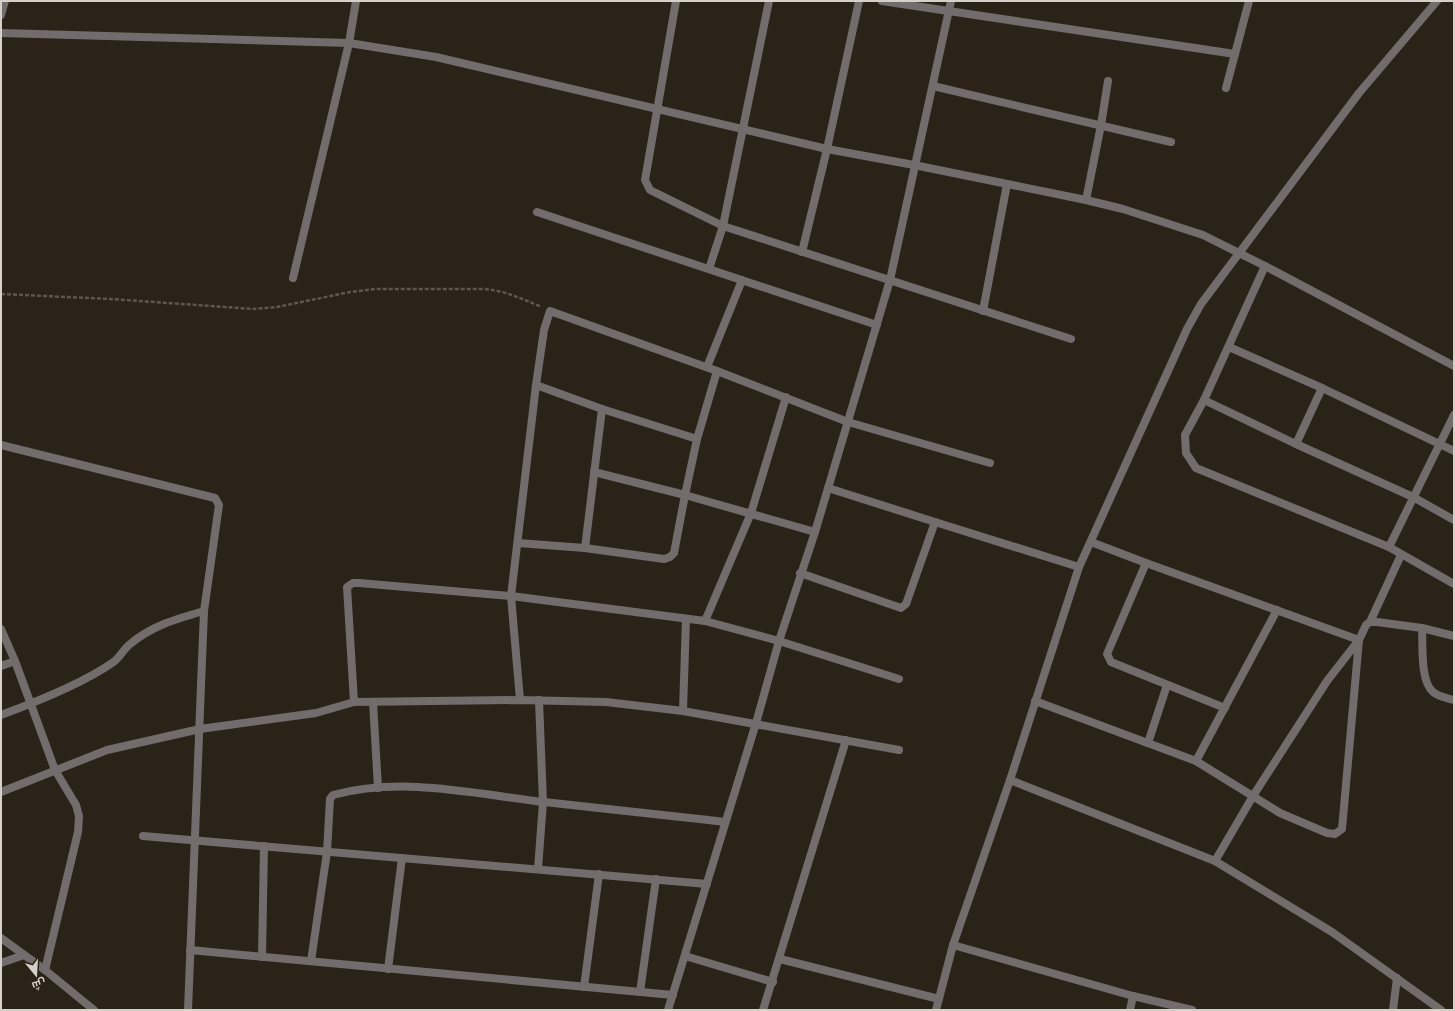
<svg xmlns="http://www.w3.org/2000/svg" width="1455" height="1011" font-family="'PT Sans Narrow',Cairo,sans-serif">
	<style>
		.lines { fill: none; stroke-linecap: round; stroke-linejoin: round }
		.path { stroke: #5f574e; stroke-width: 2.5; stroke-dasharray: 4 2; stroke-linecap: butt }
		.street { stroke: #746b6d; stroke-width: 8 }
	</style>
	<rect width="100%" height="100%" fill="#2c2318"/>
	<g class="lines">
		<!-- path -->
		<path class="path" d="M1,294L111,299L253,309L277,307L350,292L375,289H483C504,290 522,299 542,307"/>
		<!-- street -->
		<g class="street">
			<polyline points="676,1 645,180 650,190 723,226 1071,339"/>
			<polyline points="882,1 1235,54"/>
			<polyline points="1,15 5,1"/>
			<polyline points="1,33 349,43 436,57 827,149 914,165 1086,200 1123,209 1203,235 1265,266 1454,366"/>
			<polyline points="933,86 1171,142"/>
			<polyline points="1226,88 1249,1"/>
			<polyline points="1086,200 1101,125 1108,81"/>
			<polyline points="537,212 877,325"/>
			<polyline points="802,252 827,149 859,1"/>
			<polyline points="1265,266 1204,400 1185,435 1186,453 1196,468 1389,547 1454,584"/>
			<polyline points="709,269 723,226 769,1"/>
			<polyline points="293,278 349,43 356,1"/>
			<polyline points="983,311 1007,184"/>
			<polyline points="1229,347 1322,388 1454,451"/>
			<polyline points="707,367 742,280"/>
			<polyline points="1322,388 1296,444 1413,497 1454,520"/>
			<polyline points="1204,400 1296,444"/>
			<polyline points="697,439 717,371"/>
			<polyline points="1,445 215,498 219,505 204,611 188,1010"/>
			<polyline points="594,472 685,495 815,532"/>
			<polyline points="828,488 935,522"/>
			<polyline points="1091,542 1146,563 1359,640"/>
			<polyline points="518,543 585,548 664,559 670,557 674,553 685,495 697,439 602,409 536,385"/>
			<polyline points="1389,547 1454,415"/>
			<polyline points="585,548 602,409"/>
			<polyline points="1146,563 1107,654 1111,662 1225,708"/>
			<polyline points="800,573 901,608 906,604 935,522 1079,567"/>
			<polyline points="705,621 751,513 786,397"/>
			<polyline points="1370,622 1401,555"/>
			<path d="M1422,628C1423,645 1420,681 1433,692C1439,697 1447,698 1454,700"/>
			<polyline points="1,629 15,661 55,770 76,805 79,816 78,832 45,970"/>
			<polyline points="1,666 15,661"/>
			<polyline points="520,700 511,596 536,385 544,330 550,311 717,371 848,422 990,463"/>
			<polyline points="1035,701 1196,761 1280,813 1327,833 1335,834 1342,829 1359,640"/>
			<polyline points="354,702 347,587 353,583 359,583 511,596 705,621 779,641 899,679"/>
			<polyline points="373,702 378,788"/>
			<polyline points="683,711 686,619"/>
			<path d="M1,715C36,702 82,684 112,663C119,659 123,650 129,645C151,626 176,619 204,611"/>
			<polyline points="1148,743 1167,685"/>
			<polyline points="1196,761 1277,610"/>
			<polyline points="1010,780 1215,861 1332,932 1441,1010"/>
			<polyline points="1,792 107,750 200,729 316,713 354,702 520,700 606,702 683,711 899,750"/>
			<polyline points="143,836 707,884"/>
			<polyline points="1215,861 1253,796 1327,681 1359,640 1366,625 1370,622 1377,622 1422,628 1454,636"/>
			<polyline points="538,869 543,802 539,700"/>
			<polyline points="1,938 45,970 94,1010"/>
			<polyline points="953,945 1133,996 1192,1010"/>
			<polyline points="190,950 673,995"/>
			<polyline points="685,956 773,982"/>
			<polyline points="262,957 264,846"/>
			<polyline points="780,959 939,999"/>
			<path d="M311,961L327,852L330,799L333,795C403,776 475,794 544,802C605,809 665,815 725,822"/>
			<polyline points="1,963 24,955"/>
			<polyline points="388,969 402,858"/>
			<polyline points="584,987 599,874"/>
			<polyline points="640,992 656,879"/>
			<polyline points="668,1010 756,723 779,641 815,532 890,280 951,1"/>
			<polyline points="763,1010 846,740"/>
			<polyline points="936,1010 953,945 1010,780 1079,567 1187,329 1201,304 1359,93 1437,1"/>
			<polyline points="1130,1010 1133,996"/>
			<polyline points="1393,1010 1397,978"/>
		</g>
	</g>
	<!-- border -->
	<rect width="1455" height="1011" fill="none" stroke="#d6d0c9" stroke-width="4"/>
	<!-- north arrow -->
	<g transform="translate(36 975) rotate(162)" stroke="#2c2318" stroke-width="3" paint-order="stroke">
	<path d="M0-3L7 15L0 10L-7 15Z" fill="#d6d0c9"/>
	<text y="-6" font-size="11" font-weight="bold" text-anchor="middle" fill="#d6d0c9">ش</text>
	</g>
</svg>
